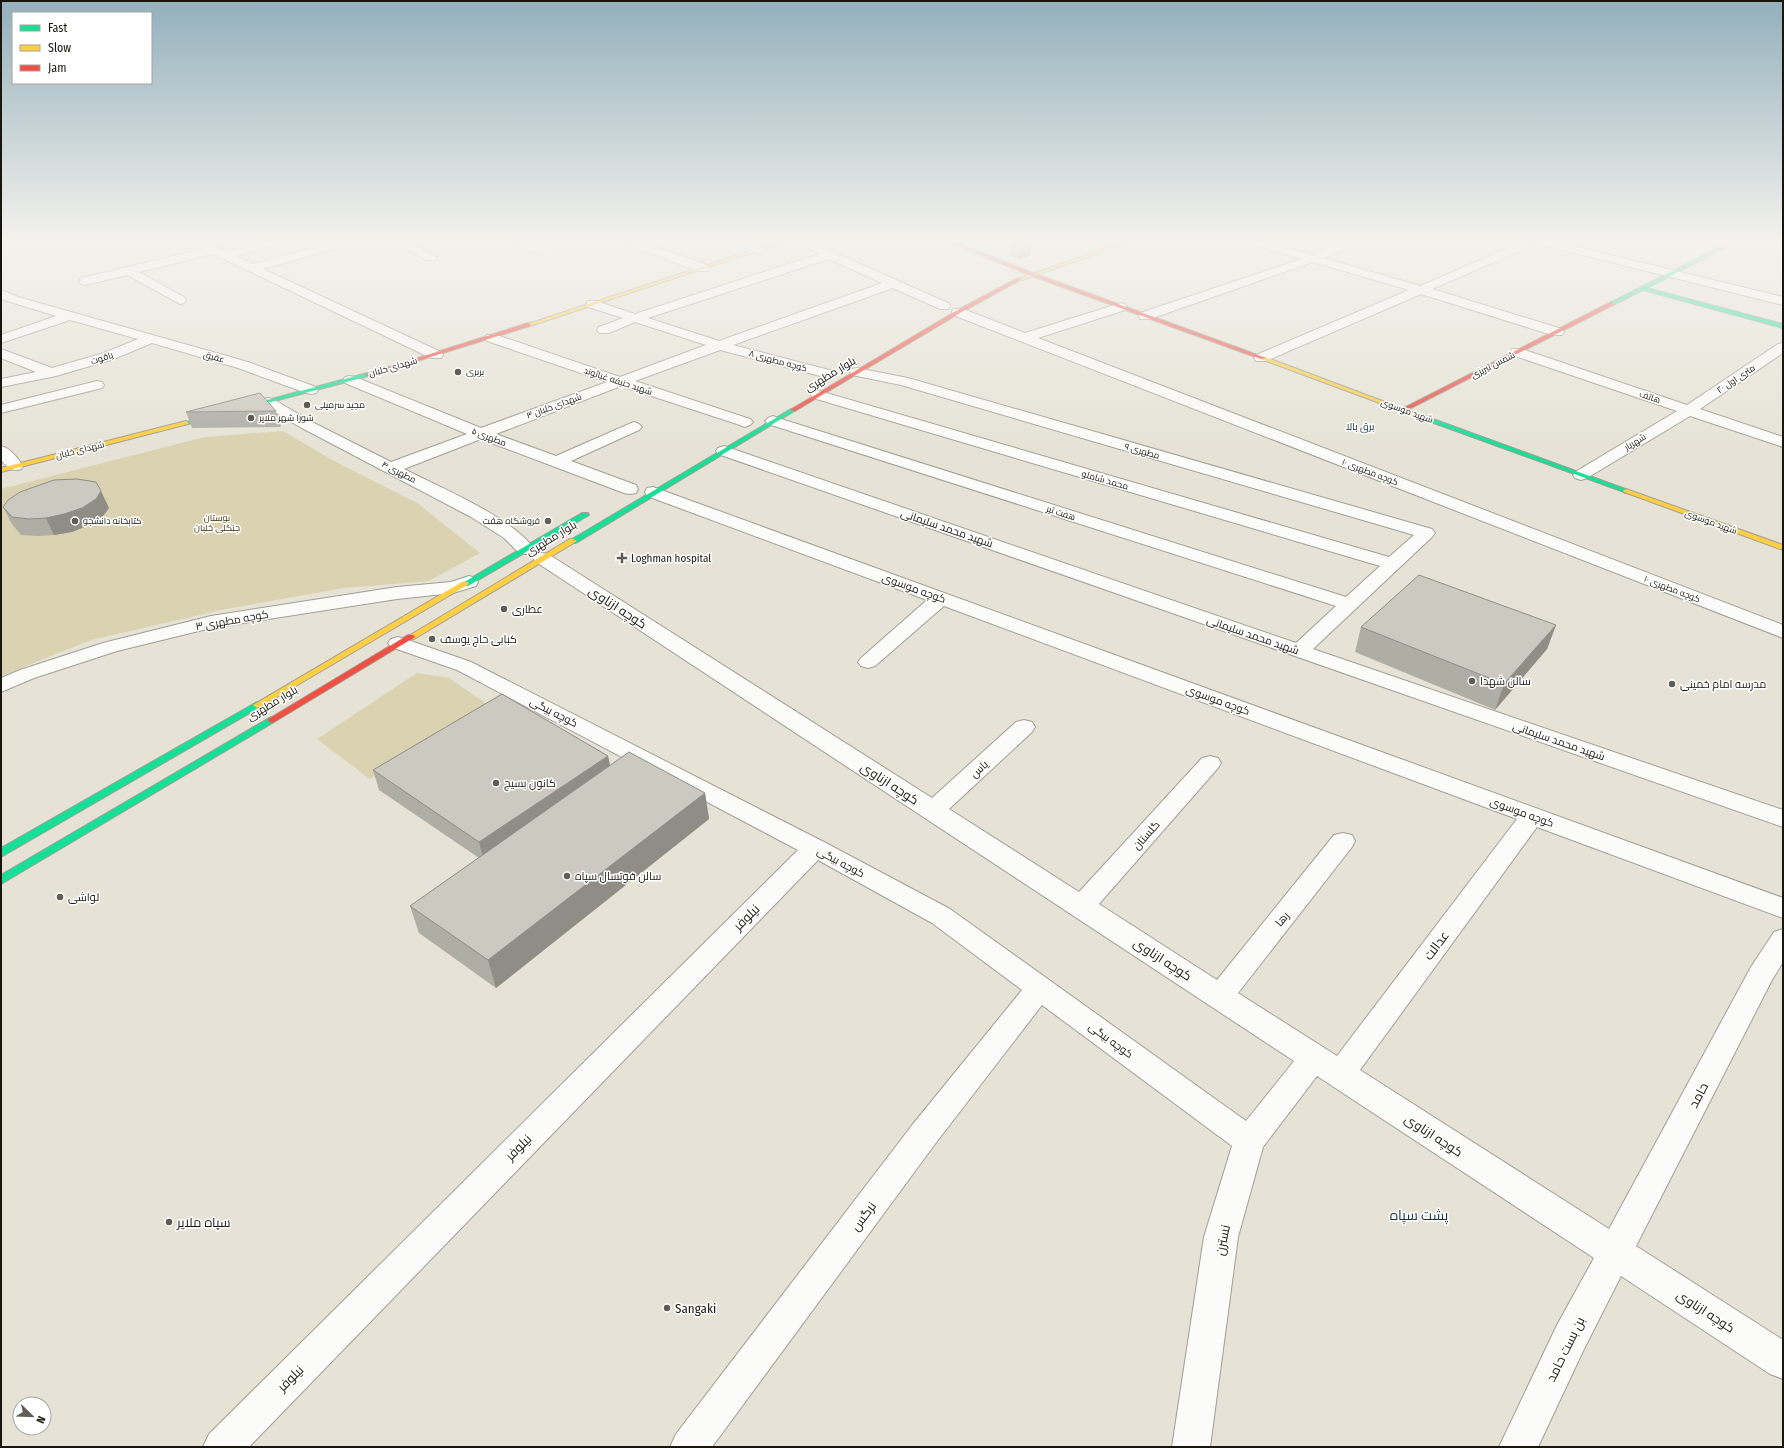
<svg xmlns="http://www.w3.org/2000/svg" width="1784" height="1448" font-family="'Fira Sans Condensed',Cairo,sans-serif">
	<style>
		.green { fill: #dad2b0 }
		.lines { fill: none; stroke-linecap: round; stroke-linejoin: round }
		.street-casing { stroke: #a19e95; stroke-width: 2 }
		.fast-casing { stroke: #a19e95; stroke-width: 2 }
		.slow-casing { stroke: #a19e95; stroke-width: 2 }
		.jam-casing { stroke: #a19e95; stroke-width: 2 }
		.street { fill: #fbfbf9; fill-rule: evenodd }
		.fast { fill: #16e098; fill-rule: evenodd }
		.slow { fill: #ffcf43; fill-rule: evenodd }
		.jam { fill: #f24e42; fill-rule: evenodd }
		.wall { fill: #afaea5 }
		.shaded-wall { fill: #8f8d86 }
		.building { fill: #cccac0; stroke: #8f8d86 }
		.poi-dot { fill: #605e54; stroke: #fff; stroke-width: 1.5 }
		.labels { text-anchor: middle; stroke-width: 3; stroke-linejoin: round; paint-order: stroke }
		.far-street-label { font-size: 9px; fill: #18160e; stroke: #fff }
		.far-poi-label { font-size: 9px; fill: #18160e; stroke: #fff; text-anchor: start }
		.far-park-label { font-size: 9px; fill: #3e3300; stroke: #fff }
		.far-neighbourhood-label { font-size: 10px; fill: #103039; stroke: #fff }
		.street-label { font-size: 11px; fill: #18160e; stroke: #fff }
		.poi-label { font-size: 11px; fill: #18160e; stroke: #fff; text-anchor: start }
		.near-street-label { font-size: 13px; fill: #18160e; stroke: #fff }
		.near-poi-label { font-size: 13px; fill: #18160e; stroke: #fff; text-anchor: start }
		.near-neighbourhood-label { font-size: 14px; fill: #103039; stroke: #fff }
	</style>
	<rect width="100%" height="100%" fill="#e6e3d6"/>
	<!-- green -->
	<g class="green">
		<polygon points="283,431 334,461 417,503 480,553 429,581 344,588 221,610 91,640 1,676 1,489 205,437"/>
		<polygon points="417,673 449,678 494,709 370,779 317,739"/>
	</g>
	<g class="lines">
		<defs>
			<g id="street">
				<polygon points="194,243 209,243 227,252 255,243 273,243 272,245 237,256 253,264 329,243 348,243 347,245 263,269 441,352 443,355 441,358 431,358 213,254 139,272 184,297 186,300 184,303 180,304 127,275 85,285 81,284 79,281 81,278 203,249"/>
				<polygon points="396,243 410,243 435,256 437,258 435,260 427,260"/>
				<path d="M515,243C525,243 539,243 546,252L540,255L516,245Z"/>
				<polygon points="627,243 644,243 707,265 709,268 707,271 699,271 628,245"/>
				<path d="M735,243C744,243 758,242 765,250L759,253L736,245Z"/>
				<path d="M798,243H813L948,303L950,306L948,309H940L893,288L733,345L833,371L835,374L833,377L828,378L720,350L635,381L750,419L753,422L750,425L745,427L740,425L621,386L496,434L556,456L629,424L634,422L639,424L642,427L639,430L571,461L636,485L638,489L636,493L630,494L624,493L481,439L404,469C439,487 512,517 534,549L531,553L525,554L519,553L504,538L471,517L300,427L263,405L261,402L263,399L268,398L273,399L310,421L391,462L467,434L345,383L343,380L345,377L350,376L355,377L481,428L607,382L487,341L485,338L487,335H497L620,377L706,345L635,322L609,333H599L597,330L599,327L623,318L588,307L586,304L588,301H596L635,314L819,254ZM829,259L882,283L719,341L648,318Z"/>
				<path d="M964,243H982C978,248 966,251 959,249L957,247Z"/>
				<polygon points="1254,243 1272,243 1312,255 1338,243 1353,243 1352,245 1324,258 1420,286 1520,243 1535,243 1534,245 1432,289 1562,329 1564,332 1562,335 1552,335 1421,294 1266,361 1256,361 1254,358 1256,355 1409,290 1313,262 1150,319 1140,319 1139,316 1140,313 1301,259 1255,245"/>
				<polygon points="1541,243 1561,243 1783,297 1783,305 1542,245"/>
				<polygon points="1,290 18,297 248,362 316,387 318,390 316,393 311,394 306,393 238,368 152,343 114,359 56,376 1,387 1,379 36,372 1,358 1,349 52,368 104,353 138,339 70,320 1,343 1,335 56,316 1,299"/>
				<polygon points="1121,303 1125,304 1127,307 1125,310 1038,338 1783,625 1783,638 953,315 952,312 953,309 963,309 1025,333"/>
				<polygon points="1783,343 1783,353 1700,409 1783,437 1783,447 1690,416 1587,478 1581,480 1575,478 1573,475 1575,472 1677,411 1512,355 1510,352 1512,349 1522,349 1687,405 1778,344"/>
				<polygon points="857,368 908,378 1432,529 1435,533 1432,537 1313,649 1783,810 1783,827 718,454 716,451 718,448 724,446 730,448 1296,643 1336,606 768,424 765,421 768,418 773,416 778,418 1346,597 1380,566 813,398 811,395 813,392 818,391 823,392 1389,557 1414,535 901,385 852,375 850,372 852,369"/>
				<polygon points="97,381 102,382 104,385 102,388 1,413 1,405"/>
				<path d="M1,446C10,448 18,458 23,466L21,469C11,472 7,467 1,460Z"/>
				<polygon points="653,487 1783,898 1783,918 1537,827 1360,1070 1609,1229 1751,967 1774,932 1783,929 1783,962 1772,980 1636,1246 1783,1340 1783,1379 1770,1374 1621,1276 1583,1351 1538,1447 1499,1447 1557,1325 1594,1258 1317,1076 1263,1147 1238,1237 1210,1447 1172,1447 1204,1237 1232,1146 1042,1005 935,1144 712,1447 670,1447 676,1434 913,1124 1022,990 932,923 818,860 249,1447 203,1447 209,1434 798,850 457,670 391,647 388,643 391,639 398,637 405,639 471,662 824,842 950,909 1246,1121 1294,1061 536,562 533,558 536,554 542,553 548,554 932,798 1016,722 1024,720 1032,722 1035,727 1032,732 949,809 1079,892 1202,758 1210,756 1218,758 1221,763 1218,768 1099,904 1217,980 1334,835 1343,833 1352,835 1355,841 1352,847 1238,993 1337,1056 1517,819 944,606 875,666 868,668 861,666 858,662 861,658 927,600 647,496 645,492 647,488"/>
				<polygon points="469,576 476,578 478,582 476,586 453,593 397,599 211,628 117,651 34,678 1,692 1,678 20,670 103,643 211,616 397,587 451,582"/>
			</g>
			<g id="fast">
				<polygon points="1728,243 1734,243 1647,288 1783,324 1783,328 1643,290 1613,305 1608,304"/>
				<polygon points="367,373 370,375 369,376 188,424 183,423"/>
				<polygon points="791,409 796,410 576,543 573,543 569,541"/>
				<polygon points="1422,415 1628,490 1629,491 1626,493 1624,492 1420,418 1419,417"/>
				<polygon points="582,513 588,513 589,515 468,586 462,586 461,584"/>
				<polygon points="257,702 261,705 260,707 1,857 1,848"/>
				<polygon points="271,717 274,718 275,720 274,722 1,884 1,875"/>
			</g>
			<g id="slow">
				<polygon points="774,243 781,243 530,326 525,325"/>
				<polygon points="1121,243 1128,243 1022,280 1018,279"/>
				<polygon points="1261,357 1265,357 1425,417 1420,418 1261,359"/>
				<polygon points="186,421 189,423 188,424 1,472 1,468"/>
				<polygon points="1626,489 1783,545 1783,550 1624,492 1623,491"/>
				<polygon points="570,539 573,539 577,541 414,639 408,639 407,637"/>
				<polygon points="462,582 468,582 469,584 260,707 257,708 253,705"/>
			</g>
			<g id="jam">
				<polygon points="951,243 958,243 1033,273 1266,358 1261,359 1029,275"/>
				<polygon points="1018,278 1022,279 960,313 795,411 790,410 956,311"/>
				<polygon points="1611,302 1613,303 1613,305 1405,411 1400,410"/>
				<polygon points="528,323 531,325 530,326 369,376 364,375"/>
				<polygon points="408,635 414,635 415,637 274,722 271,723 267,720"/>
			</g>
		</defs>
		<!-- street casing -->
		<use href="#street" class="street-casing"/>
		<!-- fast casing -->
		<use href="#fast" class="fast-casing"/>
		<!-- slow casing -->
		<use href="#slow" class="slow-casing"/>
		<!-- jam casing -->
		<use href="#jam" class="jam-casing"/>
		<!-- street -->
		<use href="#street" class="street"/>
		<!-- fast -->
		<use href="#fast" class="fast"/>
		<!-- slow -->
		<use href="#slow" class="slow"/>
		<!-- jam -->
		<use href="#jam" class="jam"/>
	</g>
	<!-- wall -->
	<g class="wall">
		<polygon points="1012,243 1020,243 1020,253 1031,255 1019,259 1011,256"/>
		<polygon points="276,411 281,427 192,428 186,412"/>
		<polygon points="3,507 109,508 103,516 89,525 72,532 54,535 38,536 21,535 12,524"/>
		<polygon points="1556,625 1547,649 1495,710 1355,652 1361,627"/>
		<polygon points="608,756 610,766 705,793 709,819 496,988 419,933 410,906 479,858 379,790 373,770"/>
	</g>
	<!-- shaded-wall -->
	<g class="shaded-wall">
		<polygon points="1020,243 1032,243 1031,255 1019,259"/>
		<polygon points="101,491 109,508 103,516 89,525 72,532 54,535 46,518"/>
		<polygon points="1556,625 1547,649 1495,710 1504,684"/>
		<polygon points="608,756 612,775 484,862 479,842"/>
		<polygon points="705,793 709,819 496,988 488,960"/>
	</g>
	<!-- building -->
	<g class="building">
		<polygon points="260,393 276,411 186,412"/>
		<polygon points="77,479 96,482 101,491 96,499 82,508 64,514 46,518 29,519 12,517 3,507 8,500 20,492 54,480"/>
		<polygon points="1419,575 1556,625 1504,684 1361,627"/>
		<polygon points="502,694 608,756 479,842 373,770"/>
		<polygon points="629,752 705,793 488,960 410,906"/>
	</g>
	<!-- sky -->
	<linearGradient id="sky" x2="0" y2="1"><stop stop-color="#93b0bc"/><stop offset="0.54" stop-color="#f4f2ed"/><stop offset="1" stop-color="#f4f2ed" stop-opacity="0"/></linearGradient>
	<rect width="1784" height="446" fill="url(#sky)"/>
	<!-- markers -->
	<g class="poi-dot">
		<circle cx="458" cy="372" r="4"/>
		<circle cx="307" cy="405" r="4"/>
		<circle cx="251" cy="418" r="4"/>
		<circle cx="75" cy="521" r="4"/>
		<circle cx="548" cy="521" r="4"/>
		<path d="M620 552h4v4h4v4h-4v4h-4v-4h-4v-4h4z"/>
		<circle cx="504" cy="609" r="4"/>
		<circle cx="432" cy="639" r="4"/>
		<circle cx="1472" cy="681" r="4"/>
		<circle cx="1672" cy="684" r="4"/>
		<circle cx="496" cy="783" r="4"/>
		<circle cx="567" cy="876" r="4"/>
		<circle cx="60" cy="897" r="4"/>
		<circle cx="169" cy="1222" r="4"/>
		<circle cx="667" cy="1308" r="4"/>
	</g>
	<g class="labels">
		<!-- far-street labels -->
		<g class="far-street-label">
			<text transform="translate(214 357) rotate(15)" y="3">عقیق</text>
			<text transform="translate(102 358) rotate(-18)" y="3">یاقوت</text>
			<text transform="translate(778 361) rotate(15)" y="3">کوچه مطهری ۸</text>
			<text transform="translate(1493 365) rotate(-27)" y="3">شمس تبریزی</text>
			<text transform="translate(393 367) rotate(-16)" y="3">شهدای خلبان</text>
			<text transform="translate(1736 379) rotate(-34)" y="3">۲۰ متری اول</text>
			<text transform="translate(618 381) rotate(18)" y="3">شهید حنیفه غیاثوند</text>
			<text transform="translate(1650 397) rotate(19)" y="3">هاتف</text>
			<text transform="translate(554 406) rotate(-20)" y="3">شهدای خلبان ۳</text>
			<text transform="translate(1407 411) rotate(20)" y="3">شهید موسوی</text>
			<text transform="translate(489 437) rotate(21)" y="3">مطهری ۵</text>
			<text transform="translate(1635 442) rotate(-31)" y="3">شهریار</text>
			<text transform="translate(80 450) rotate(-14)" y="3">شهدای خلبان</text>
			<text transform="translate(1142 451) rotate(16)" y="3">مطهری ۹</text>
			<text transform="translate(399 472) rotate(27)" y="3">مطهری ۴</text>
			<text transform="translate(1370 472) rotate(21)" y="3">کوچه مطهری ۱۰</text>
			<text transform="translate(1105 480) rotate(16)" y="3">محمد شاملو</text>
			<text transform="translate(1061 513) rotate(18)" y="3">هفت تیر</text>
			<text transform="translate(1711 522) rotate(20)" y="3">شهید موسوی</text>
			<text transform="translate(1672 589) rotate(21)" y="3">کوچه مطهری ۱۰</text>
		</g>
		<!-- far-poi labels -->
		<g class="far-poi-label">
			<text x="466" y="375">بربری</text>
			<text x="315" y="408">مجید سرمیلی</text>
			<text x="259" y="421">شورا شهر ملایر</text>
			<text x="83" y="524">کتابخانه دانشجو</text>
			<text x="540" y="524" text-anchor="end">فروشگاه هفت</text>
		</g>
		<!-- far-park labels -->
		<g class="far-park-label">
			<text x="217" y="521">بوستان<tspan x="217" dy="10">جنگلی خلبان</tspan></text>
		</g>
		<!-- far-neighbourhood labels -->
		<g class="far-neighbourhood-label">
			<text x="1360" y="430">برق بالا</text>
		</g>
		<!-- street labels -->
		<g class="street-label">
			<text transform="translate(830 374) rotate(-31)" y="4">بلوار مطهری</text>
			<text transform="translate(947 528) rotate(19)" y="4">شهید محمد سلیمانی</text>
			<text transform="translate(551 538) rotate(-31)" y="4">بلوار مطهری</text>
			<text transform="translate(914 588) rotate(20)" y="4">کوچه موسوی</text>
			<text transform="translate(232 620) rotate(-10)" y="4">کوچه مطهری ۳</text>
			<text transform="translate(1253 635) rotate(19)" y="4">شهید محمد سلیمانی</text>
			<text transform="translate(1218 700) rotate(20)" y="4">کوچه موسوی</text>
			<text transform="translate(272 703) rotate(-31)" y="4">بلوار مطهری</text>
			<text transform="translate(554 712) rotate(27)" y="4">کوچه بیگی</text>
			<text transform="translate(1559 741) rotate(19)" y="4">شهید محمد سلیمانی</text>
			<text transform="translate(979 769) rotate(-43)" y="4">یاس</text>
			<text transform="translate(1522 812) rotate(20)" y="4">کوچه موسوی</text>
			<text transform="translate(1146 835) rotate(-48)" y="4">گلستان</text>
			<text transform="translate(841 862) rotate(28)" y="4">کوچه بیگی</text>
			<text transform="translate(1282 919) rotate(-51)" y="4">رها</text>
			<text transform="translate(1111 1040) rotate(36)" y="4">کوچه بیگی</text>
		</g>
		<!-- poi labels -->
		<g class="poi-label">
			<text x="631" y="562">Loghman hospital</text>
			<text x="512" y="613">عطاری</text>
			<text x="440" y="643">کبابی حاج یوسف</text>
			<text x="1480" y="685">سالن شهدا</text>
			<text x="1680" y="688">مدرسه امام خمینی</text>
			<text x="504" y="787">کانون بسیج</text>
			<text x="575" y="880">سالن فوتسال سپاه</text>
			<text x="68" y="901">لواشی</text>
		</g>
		<!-- near-street labels -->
		<g class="near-street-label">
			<text transform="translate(618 607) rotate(33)" y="5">کوچه ازناوی</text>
			<text transform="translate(890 783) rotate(33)" y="5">کوچه ازناوی</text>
			<text transform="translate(746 917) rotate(-45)" y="5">نیلوفر</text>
			<text transform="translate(1436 945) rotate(-53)" y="5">عدالت</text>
			<text transform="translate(1163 959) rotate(33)" y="5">کوچه ازناوی</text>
			<text transform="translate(1698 1095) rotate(-62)" y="5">حامد</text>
			<text transform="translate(1434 1135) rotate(33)" y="5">کوچه ازناوی</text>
			<text transform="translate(518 1147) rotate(-45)" y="5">نیلوفر</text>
			<text transform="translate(863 1216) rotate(-53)" y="5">نرگس</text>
			<text transform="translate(1222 1240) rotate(-78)" y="5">نسترن</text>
			<text transform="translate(1706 1311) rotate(33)" y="5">کوچه ازناوی</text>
			<text transform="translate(1565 1349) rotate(-64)" y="5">بن بست حامد</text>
			<text transform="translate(290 1378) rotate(-45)" y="5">نیلوفر</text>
		</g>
		<!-- near-poi labels -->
		<g class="near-poi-label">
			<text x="177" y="1227">سپاه ملایر</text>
			<text x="675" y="1313">Sangaki</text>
		</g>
		<!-- near-neighbourhood labels -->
		<g class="near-neighbourhood-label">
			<text x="1419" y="1220">پشت سپاه</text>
		</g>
	</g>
	<!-- border -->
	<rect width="1784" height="1448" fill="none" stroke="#18160e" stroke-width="4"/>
	<!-- legend -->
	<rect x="12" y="12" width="140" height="72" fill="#ffffff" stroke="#a3a29f"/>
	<rect x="20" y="25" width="20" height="6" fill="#16e098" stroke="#a3a29f"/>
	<text x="48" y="32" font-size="12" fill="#18160e">Fast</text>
	<rect x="20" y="45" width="20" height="6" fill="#ffcf43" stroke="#a3a29f"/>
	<text x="48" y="52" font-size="12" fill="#18160e">Slow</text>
	<rect x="20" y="65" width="20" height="6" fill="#f24e42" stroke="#a3a29f"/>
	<text x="48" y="72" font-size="12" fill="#18160e">Jam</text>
	<!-- north arrow -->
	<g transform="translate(32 1416) rotate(113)"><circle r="19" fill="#ffffff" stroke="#a3a29f"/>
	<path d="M0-3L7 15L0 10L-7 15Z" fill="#605e54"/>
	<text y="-6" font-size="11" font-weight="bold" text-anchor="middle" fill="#18160e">N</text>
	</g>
</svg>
